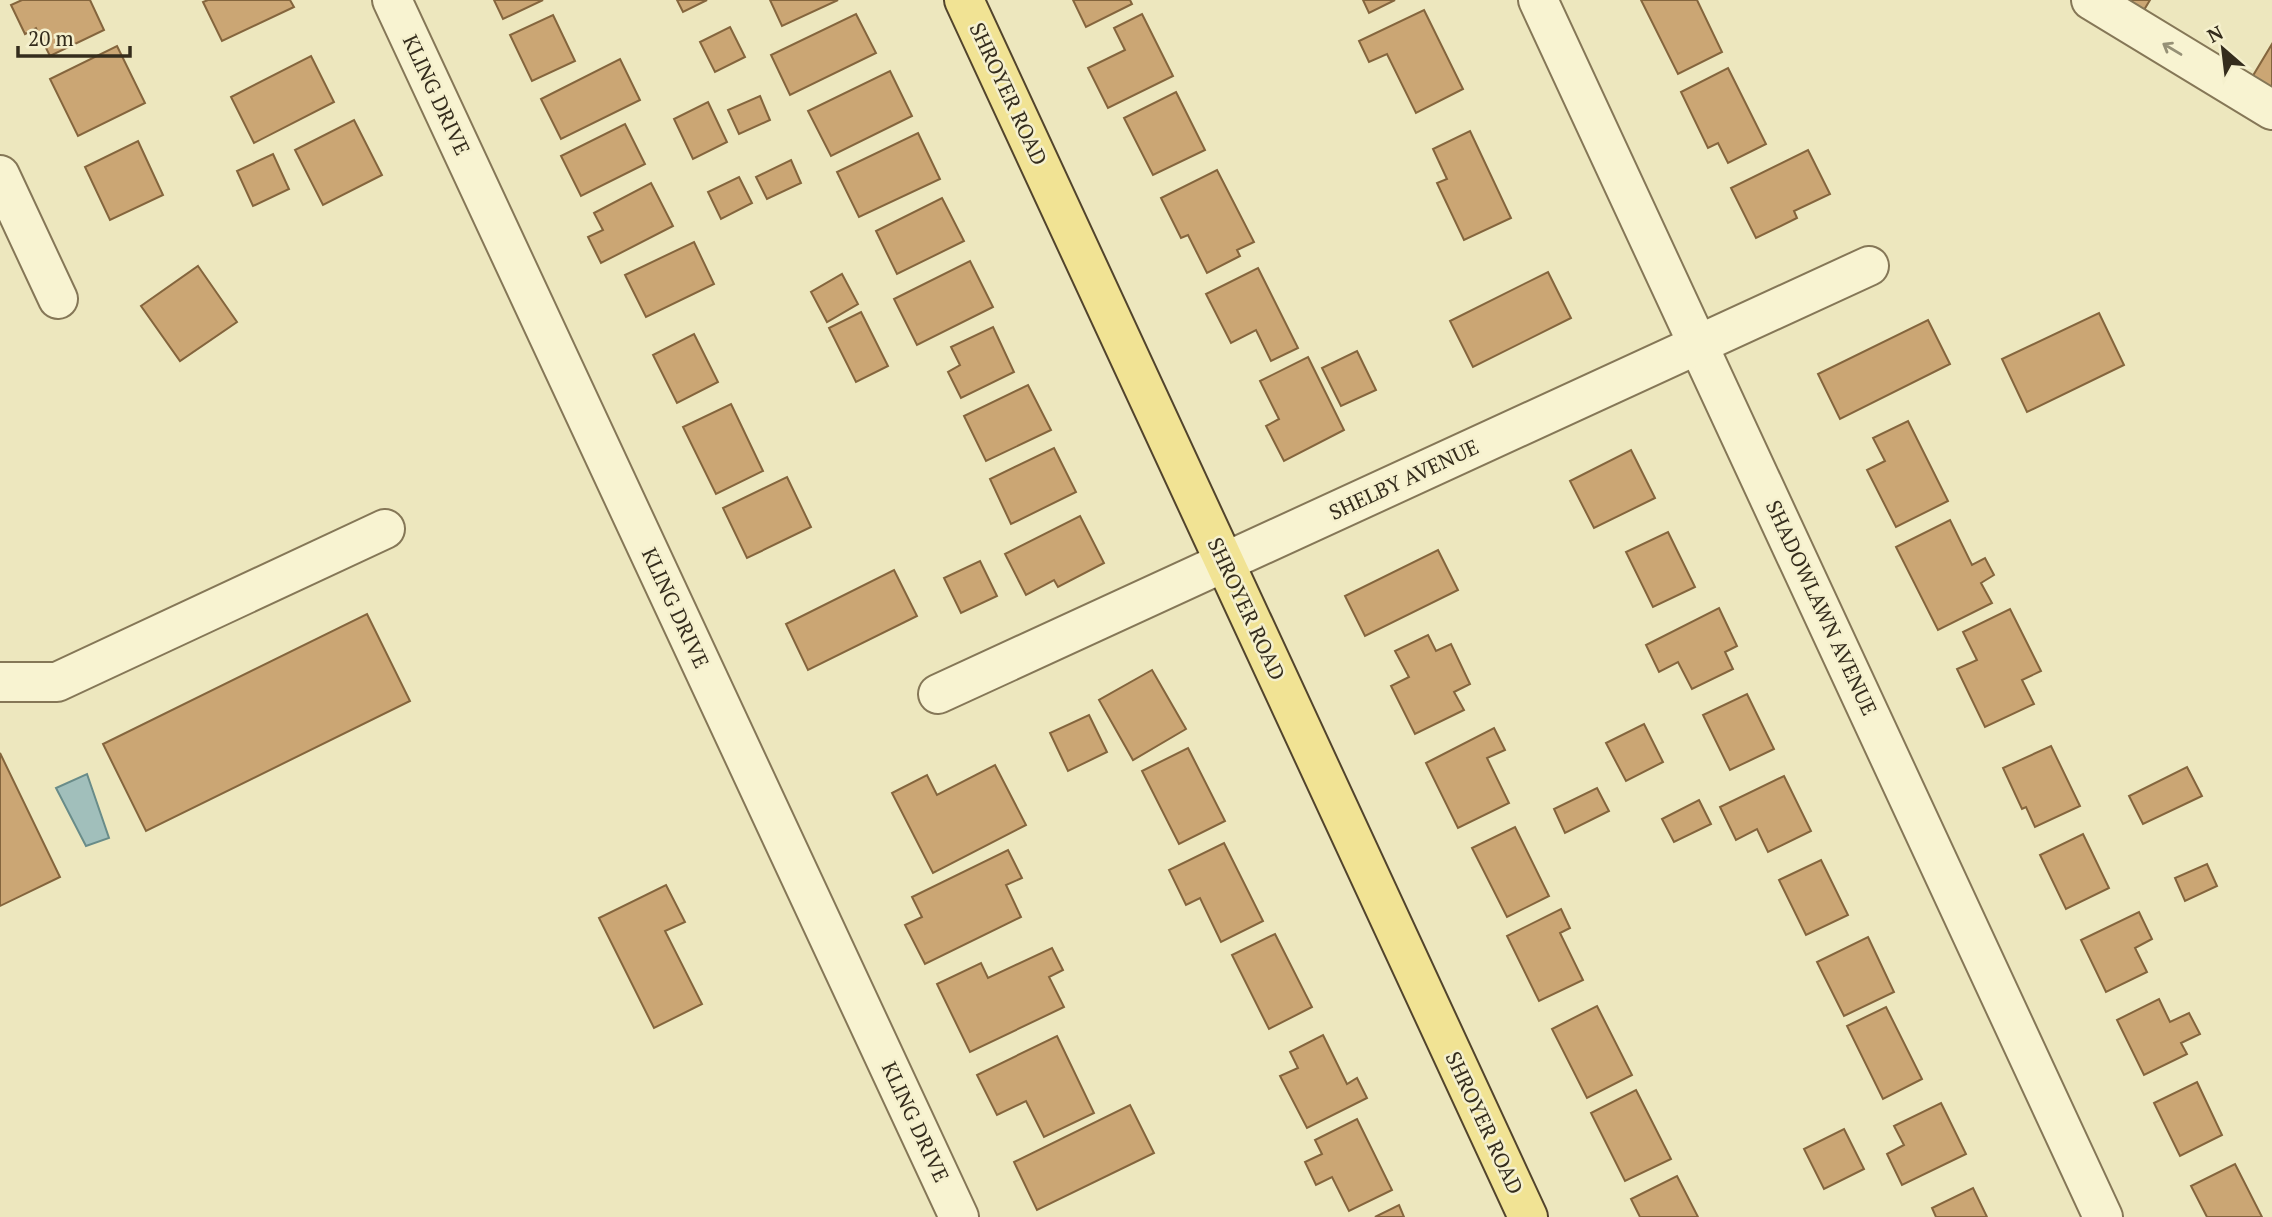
<svg xmlns="http://www.w3.org/2000/svg" width="2272" height="1217" font-family="'PT Serif',serif">
	<style>
		.water { fill: #a1bfbb; stroke: #698c89; stroke-width: 2 }
		.building { fill: #cba674; stroke: #84653d; stroke-width: 2 }
		.lines { fill: none; stroke-linecap: round; stroke-linejoin: round }
		.minor-casing { stroke: #857757; stroke-width: 42 }
		.major-casing { stroke: #52442c; stroke-width: 42 }
		.minor { stroke: #f8f3d1; stroke-width: 38 }
		.major { stroke: #f1e394; stroke-width: 38 }
		.oneway { stroke: #969076 }
		.labels { text-anchor: middle; stroke-width: 5; stroke-linejoin: round; paint-order: stroke }
		.street-label { font-size: 21px; fill: #342c1c; stroke: #f5f0cd }
	</style>
	<rect width="100%" height="100%" fill="#ede7be"/>
	<!-- water -->
	<polygon class="water" points="87,774 109,838 86,846 56,788"/>
	<!-- building -->
	<g class="building">
		<polygon points="22,0 90,0 104,30 50,56 36,28 25,34 11,5"/>
		<polygon points="208,0 290,0 294,7 222,41 203,2"/>
		<polygon points="494,0 543,0 503,19"/>
		<polygon points="677,0 707,0 683,12"/>
		<polygon points="770,0 838,0 782,26"/>
		<polygon points="1073,0 1130,0 1132,4 1086,27"/>
		<polygon points="1363,0 1395,0 1369,13"/>
		<polygon points="1641,0 1697,0 1722,52 1678,74"/>
		<polygon points="2118,0 2150,0 2141,15"/>
		<polygon points="1424,10 1463,89 1416,113 1387,54 1369,62 1359,41"/>
		<polygon points="856,14 876,53 790,95 771,55"/>
		<polygon points="1142,14 1173,76 1108,108 1088,68 1125,50 1114,28"/>
		<polygon points="553,15 575,61 532,81 510,35"/>
		<polygon points="730,27 745,57 715,72 700,42"/>
		<polygon points="2272,44 2272,91 2251,79"/>
		<polygon points="117,46 145,103 78,136 50,79"/>
		<polygon points="311,56 334,102 254,143 231,97"/>
		<polygon points="620,59 640,100 561,139 541,99"/>
		<polygon points="1728,68 1766,144 1728,163 1718,143 1708,148 1681,92"/>
		<polygon points="890,71 912,116 831,156 808,111"/>
		<polygon points="1176,92 1205,150 1153,175 1124,118"/>
		<polygon points="760,96 770,120 739,134 728,110"/>
		<polygon points="708,102 727,142 693,159 674,119"/>
		<polygon points="354,120 382,175 323,205 295,150"/>
		<polygon points="625,124 645,164 581,196 561,156"/>
		<polygon points="1470,131 1511,218 1464,240 1437,183 1447,179 1433,149"/>
		<polygon points="918,133 940,179 859,217 837,172"/>
		<polygon points="138,141 163,195 110,220 85,167"/>
		<polygon points="1808,150 1830,194 1794,211 1797,218 1756,238 1731,188"/>
		<polygon points="273,154 289,189 253,206 237,171"/>
		<polygon points="791,160 801,183 767,199 756,177"/>
		<polygon points="1217,170 1254,242 1237,250 1240,256 1207,273 1188,235 1181,238 1161,198"/>
		<polygon points="739,177 752,203 721,219 708,192"/>
		<polygon points="651,183 673,226 601,263 588,237 603,230 594,213"/>
		<polygon points="942,198 964,241 897,274 876,231"/>
		<polygon points="694,242 714,284 646,317 625,275"/>
		<polygon points="970,261 993,307 917,345 894,299"/>
		<polygon points="198,266 237,322 180,361 141,306"/>
		<polygon points="1258,268 1298,348 1271,361 1256,330 1231,343 1206,294"/>
		<polygon points="1548,272 1571,318 1473,367 1450,321"/>
		<polygon points="842,274 858,304 827,322 811,292"/>
		<polygon points="861,312 888,366 856,382 829,328"/>
		<polygon points="2099,313 2124,365 2027,412 2002,359"/>
		<polygon points="1928,320 1950,364 1840,419 1818,374"/>
		<polygon points="993,327 1014,372 961,398 948,372 960,365 951,347"/>
		<polygon points="694,334 718,382 677,403 653,355"/>
		<polygon points="1357,351 1376,390 1341,406 1322,368"/>
		<polygon points="1308,357 1344,430 1284,461 1266,426 1279,419 1260,381"/>
		<polygon points="1028,385 1051,430 986,461 964,416"/>
		<polygon points="731,404 763,471 716,494 683,427"/>
		<polygon points="1908,421 1948,501 1896,527 1867,470 1885,461 1873,438"/>
		<polygon points="1054,448 1076,492 1011,524 990,479"/>
		<polygon points="1631,450 1655,498 1594,528 1570,481"/>
		<polygon points="787,477 811,527 747,558 723,508"/>
		<polygon points="1080,516 1104,563 1058,587 1054,580 1026,595 1005,554"/>
		<polygon points="1950,520 1972,565 1985,558 1994,575 1981,583 1992,603 1938,630 1896,547"/>
		<polygon points="1668,532 1695,587 1653,607 1626,552"/>
		<polygon points="1438,550 1458,590 1365,636 1345,596"/>
		<polygon points="980,561 997,596 961,613 944,578"/>
		<polygon points="894,570 917,616 808,670 786,624"/>
		<polygon points="1719,608 1737,646 1725,652 1733,669 1692,689 1678,662 1659,672 1646,645"/>
		<polygon points="2010,609 2041,671 2022,680 2034,704 1985,727 1957,669 1977,660 1963,632"/>
		<polygon points="367,614 410,701 146,831 103,744"/>
		<polygon points="1428,635 1436,651 1451,644 1470,684 1454,692 1464,710 1415,734 1391,686 1409,677 1395,651"/>
		<polygon points="1152,670 1186,729 1133,760 1099,700"/>
		<polygon points="1747,694 1774,749 1730,770 1703,715"/>
		<polygon points="1089,715 1107,752 1068,771 1050,733"/>
		<polygon points="1644,724 1663,762 1626,781 1606,743"/>
		<polygon points="1494,728 1505,750 1487,758 1509,803 1458,828 1426,763"/>
		<polygon points="2051,746 2080,806 2035,827 2026,807 2022,809 2003,768"/>
		<polygon points="1188,748 1225,821 1179,844 1142,771"/>
		<polygon points="0,753 60,877 0,906"/>
		<polygon points="995,765 1026,825 933,873 892,793 927,775 937,795"/>
		<polygon points="2187,767 2202,796 2143,824 2129,796"/>
		<polygon points="1784,776 1811,831 1768,852 1757,829 1736,840 1720,807"/>
		<polygon points="1597,788 1609,811 1565,833 1554,809"/>
		<polygon points="1699,800 1711,824 1674,842 1662,819"/>
		<polygon points="1515,827 1549,896 1507,917 1472,848"/>
		<polygon points="2083,834 2109,888 2066,909 2040,855"/>
		<polygon points="1224,843 1263,921 1221,942 1200,898 1186,905 1169,870"/>
		<polygon points="1008,850 1022,878 1006,885 1021,917 925,964 905,925 922,917 912,897"/>
		<polygon points="1821,860 1848,915 1806,935 1779,880"/>
		<polygon points="2207,864 2217,886 2185,901 2175,878"/>
		<polygon points="666,885 685,922 665,931 702,1004 654,1028 599,918"/>
		<polygon points="1561,909 1570,928 1560,933 1583,980 1539,1001 1507,936"/>
		<polygon points="2139,912 2152,939 2135,948 2147,972 2106,992 2081,940"/>
		<polygon points="1275,934 1312,1007 1269,1029 1232,955"/>
		<polygon points="1868,937 1894,992 1844,1016 1817,962"/>
		<polygon points="1052,948 1063,970 1049,977 1064,1007 970,1052 937,984 981,963 988,978"/>
		<polygon points="2159,999 2170,1022 2189,1013 2200,1034 2181,1043 2187,1054 2144,1075 2117,1020"/>
		<polygon points="1597,1006 1632,1075 1587,1098 1552,1029"/>
		<polygon points="1886,1007 1922,1079 1883,1099 1847,1026"/>
		<polygon points="1323,1035 1347,1084 1357,1078 1367,1098 1307,1128 1280,1076 1298,1068 1290,1052"/>
		<polygon points="1057,1036 1094,1113 1044,1137 1026,1101 997,1115 977,1075"/>
		<polygon points="2197,1082 2222,1135 2180,1156 2154,1103"/>
		<polygon points="1636,1090 1671,1159 1625,1181 1591,1113"/>
		<polygon points="1941,1103 1966,1154 1902,1185 1887,1154 1904,1145 1894,1126"/>
		<polygon points="1130,1105 1154,1153 1037,1210 1014,1162"/>
		<polygon points="1357,1119 1392,1190 1349,1211 1332,1177 1316,1185 1305,1162 1322,1154 1315,1140"/>
		<polygon points="1844,1129 1864,1169 1824,1189 1804,1149"/>
		<polygon points="2235,1164 2262,1217 2207,1217 2191,1186"/>
		<polygon points="1677,1176 1698,1217 1640,1217 1631,1199"/>
		<polygon points="1973,1188 1987,1217 1936,1217 1932,1208"/>
		<polygon points="1399,1205 1404,1217 1375,1217"/>
	</g>
	<g class="lines">
		<defs>
			<g id="minor">
				<polyline points="392,0 959,1217"/>
				<polyline points="1538,0 2103,1217"/>
				<polyline points="2091,0 2272,110"/>
				<polyline points="0,175 58,299"/>
				<polyline points="0,682 57,682 385,529"/>
				<polyline points="938,694 1869,266"/>
			</g>
			<polyline id="major" points="964,0 1528,1217"/>
		</defs>
		<!-- minor casing -->
		<use href="#minor" class="minor-casing"/>
		<!-- major casing -->
		<use href="#major" class="major-casing"/>
		<!-- minor -->
		<use href="#minor" class="minor"/>
		<!-- major -->
		<use href="#major" class="major"/>
	</g>
	<!-- one-way arrows -->
	<defs><path id="oneway-shaft" d="M-6 0H5M1.5-3L5.5 0L1.5 3" fill="none" stroke-width="1.6" stroke-linecap="round" stroke-linejoin="round" transform="scale(1.75)"/></defs>
	<use class="oneway" href="#oneway-shaft" transform="translate(2172 49) rotate(-149)"/>
	<g class="labels">
		<!-- street labels -->
		<g class="street-label">
			<text transform="translate(1008 94) rotate(65)" y="7">SHROYER ROAD</text>
			<text transform="translate(436 95) rotate(65)" y="7">KLING DRIVE</text>
			<text transform="translate(1404 480) rotate(-25)" y="7">SHELBY AVENUE</text>
			<text transform="translate(675 608) rotate(65)" y="7">KLING DRIVE</text>
			<text transform="translate(1821 608) rotate(65)" y="7">SHADOWLAWN AVENUE</text>
			<text transform="translate(1246 609) rotate(65)" y="7">SHROYER ROAD</text>
			<text transform="translate(915 1122) rotate(65)" y="7">KLING DRIVE</text>
			<text transform="translate(1484 1123) rotate(65)" y="7">SHROYER ROAD</text>
		</g>
	</g>
	<!-- north arrow -->
	<g transform="translate(2223 49) rotate(332)" stroke="#f5f0cd" stroke-width="5" paint-order="stroke">
	<path d="M0-5L12 26L0 18L-12 26Z" fill="#342c1c"/>
	<text y="-10" font-size="19" font-weight="bold" text-anchor="middle" fill="#342c1c">N</text>
	</g>
	<!-- scale -->
	<path d="M18 46v10h112v-10" fill="none" stroke="#342c1c" stroke-width="3.5"/>
	<text x="28" y="46" font-size="21" fill="#342c1c" stroke="#f5f0cd" stroke-width="5" paint-order="stroke">20 m</text>
</svg>
